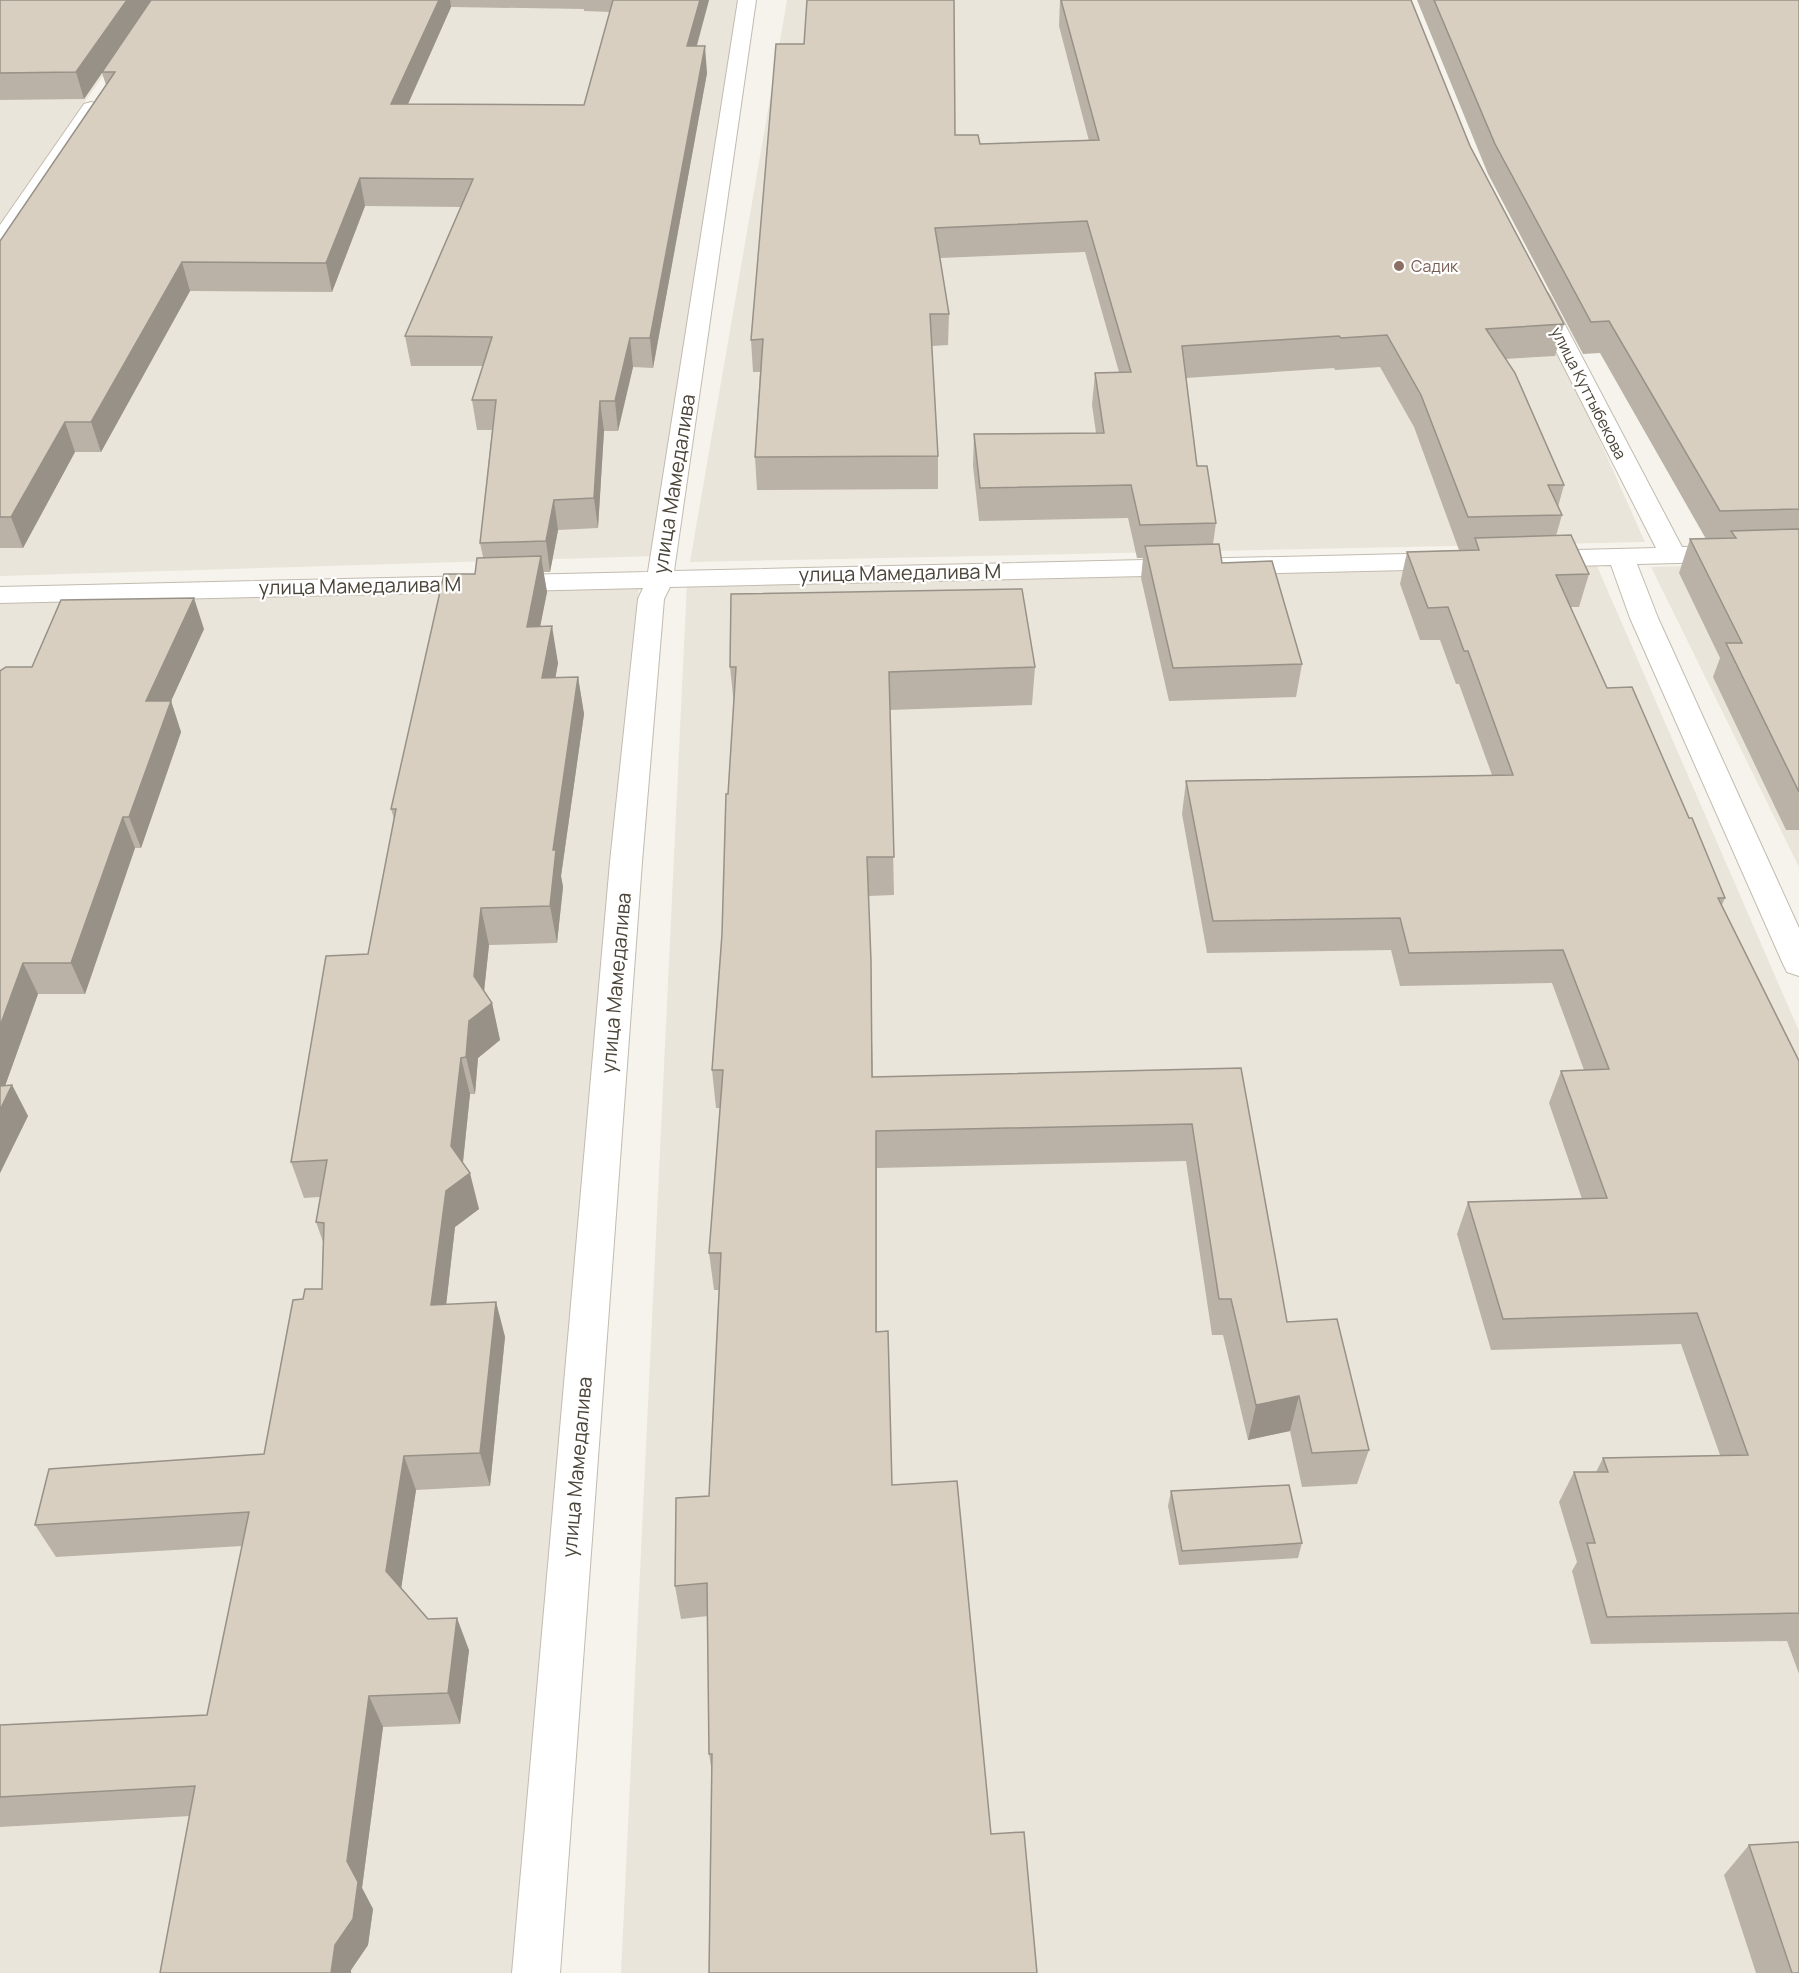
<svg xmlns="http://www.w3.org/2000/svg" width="1799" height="1973" font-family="Manrope,sans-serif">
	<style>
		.residential { fill: #eae5da }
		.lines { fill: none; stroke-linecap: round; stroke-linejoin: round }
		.minor-casing { stroke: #c2bbae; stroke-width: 2 }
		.minor { fill: #fff; fill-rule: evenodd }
		.wall { fill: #bab2a6; fill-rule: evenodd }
		.shaded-wall { fill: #979187 }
		.building { fill: #d8cfc1; stroke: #979187; stroke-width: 1.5 }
		.education-dot { fill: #8d6e63; stroke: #fff; stroke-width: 2 }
		.labels { text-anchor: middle; stroke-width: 4.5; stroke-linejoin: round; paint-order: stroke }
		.far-education-label { font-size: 16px; fill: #785e54; stroke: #fff; text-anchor: start }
		.far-street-label { font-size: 16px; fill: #4b4439; stroke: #fff }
		.street-label { font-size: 20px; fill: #4b4439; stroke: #fff }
	</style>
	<rect width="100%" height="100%" fill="#f6f3ec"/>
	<!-- residential -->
	<g class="residential">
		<polygon points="0,0 156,0 0,223"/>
		<polygon points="190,0 752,0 654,556 0,576 0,271"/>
		<polygon points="787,0 1403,0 1645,542 690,562"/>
		<polygon points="1799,563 1799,867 1651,567"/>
		<polygon points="1597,566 1799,1031 1799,1973 621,1973 687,582"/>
		<polygon points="639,588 530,1973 0,1973 0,597"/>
	</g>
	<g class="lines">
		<defs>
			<g id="minor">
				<polygon points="738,0 756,0 674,571 1449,553 1458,555 1462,561 1458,567 1449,569 670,587 664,599 642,862 560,1973 512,1973 610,862 638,599 643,588 0,603 0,587 648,572"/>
				<polygon points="91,102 98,104 101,108 8,245 0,246 0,225 84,104"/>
				<polygon points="1540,291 1548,293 1551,298 1682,547 1799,544 1799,560 1637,564 1658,618 1799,928 1799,976 1787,972 1783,964 1630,618 1611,565 1537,567 1528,565 1524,559 1528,553 1537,551 1656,548 1529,298 1532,293"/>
			</g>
		</defs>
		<!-- minor casing -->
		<use href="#minor" class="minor-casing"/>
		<!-- minor -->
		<use href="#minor" class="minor"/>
	</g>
	<!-- wall -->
	<g class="wall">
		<path d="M0,0H709L697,46L707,73L653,368L633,367L618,431H604L598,528L558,530L550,572H543L547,592L540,626L558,663L555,678L578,677L584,714L561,876L563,887L557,943L489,945L484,991L492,1003L500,1040L478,1058L475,1094H470L463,1163L479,1209L455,1227L446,1305L496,1302L505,1337L490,1486L416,1490L401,1588L428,1619L469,1650L460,1724L383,1727L362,1888L373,1909L368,1945L351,1970V1973H160L190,1816L0,1827V1725L207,1715L242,1546L56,1557L35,1525L264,1454L303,1299L322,1289L323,1242L316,1222L320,1197L304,1198L291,1162L368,954L394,819L391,809L475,574L483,557L480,543L492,430H477L472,400L483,366H411L405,336L461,207L365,206L332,292L190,291L101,452H75L23,548H0V241L106,85L102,73L84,99L0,100ZM451,7L584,9V11L610,12L584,105L408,104Z"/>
		<polygon points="1060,0 1411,0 1470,146 1564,324 1555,356 1505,359 1564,485 1558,507 1562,515 1556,536 1589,574 1579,607 1570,607 1607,688 1689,818 1725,898 1722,905 1799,1061 1799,1674 1787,1641 1591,1644 1572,1571 1577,1562 1559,1502 1574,1472 1596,1472 1603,1458 1720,1455 1681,1344 1491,1350 1457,1234 1468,1202 1582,1199 1549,1103 1561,1071 1584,1070 1552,983 1400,986 1391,950 1207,953 1182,814 1186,781 1492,775 1459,684 1456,684 1440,640 1420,640 1400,584 1407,552 1459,550 1414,427 1380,367 1335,370 1334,368 1186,378 1197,466 1216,523 1213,544 1222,563 1302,664 1296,697 1169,701 1141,578 1143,558 1137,558 1128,518 979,521 973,466 974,434 1096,433 1092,405 1095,373 1119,372 1085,252 940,258 949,314 948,345 932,346 938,456 938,489 757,490 755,457 760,372 753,372 751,340 955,135 980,144 1089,141 1059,26"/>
		<polygon points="1417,0 1799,0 1799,830 1786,830 1713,677 1720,658 1679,573 1690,539 1706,539 1600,353 1583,354 1488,174"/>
		<polygon points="204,629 171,701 181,732 141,848 135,848 85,994 38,994 5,1086 12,1085 28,1116 0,1173 0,671 32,667"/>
		<polygon points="730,667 1035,667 1032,705 890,710 894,895 868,896 873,1077 1241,1068 1287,1322 1369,1450 1357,1484 1302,1487 1290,1431 1248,1440 1223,1335 1212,1335 1186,1161 877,1168 877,1332 892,1485 991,1834 1037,1973 712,1773 709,1754 708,1616 681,1619 675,1586 709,1496 719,1290 714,1290 709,1253 720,1108 716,1108 712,1070 722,934 734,705"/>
		<polygon points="1171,1491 1302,1543 1298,1558 1179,1565 1168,1506"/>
		<polygon points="1749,1845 1799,1973 1756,1973 1724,1875"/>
	</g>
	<!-- shaded-wall -->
	<g class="shaded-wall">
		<polygon points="127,0 152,0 84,99 76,72"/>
		<polygon points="439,0 450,0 451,7 396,131 391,104"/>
		<polygon points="700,0 709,0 689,73 687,46"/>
		<polygon points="705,46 707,73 653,368 650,338"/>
		<polygon points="360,178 365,206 332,292 326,263"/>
		<polygon points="182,262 190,291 101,452 91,422"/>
		<polygon points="630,338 633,367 618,431 615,401"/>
		<polygon points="600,401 604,431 598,528 594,498"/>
		<polygon points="65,422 75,452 23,548 11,517"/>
		<polygon points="554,500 558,530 550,572 546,541"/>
		<polygon points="541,556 547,592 533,663 527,627"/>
		<polygon points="194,598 204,629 171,701 181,732 141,848 129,817 146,701"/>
		<polygon points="552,626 558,663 549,715 542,678"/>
		<polygon points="578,677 584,714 561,876 563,887 557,943 550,906 553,850"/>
		<polygon points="123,817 135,848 85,994 71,963"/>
		<polygon points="481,908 489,945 482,1010 492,1003 500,1040 478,1058 475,1094 466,1057"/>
		<polygon points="23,963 38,994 0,1100 0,1026"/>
		<polygon points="461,1058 470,1094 461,1180 470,1173 479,1209 455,1227 442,1341 431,1305 451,1146"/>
		<polygon points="12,1085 28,1116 0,1173 0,1110"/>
		<polygon points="496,1302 505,1337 490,1486 480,1453"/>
		<polygon points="1299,1396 1290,1431 1248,1440 1256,1405"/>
		<polygon points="404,1456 416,1490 399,1603 386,1571"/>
		<polygon points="457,1618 469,1650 460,1724 448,1693"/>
		<polygon points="369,1696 383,1727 362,1888 373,1909 368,1945 351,1970 351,1973 331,1973"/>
	</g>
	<!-- building -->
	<g class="building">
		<polygon points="0,0 127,0 76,72 0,73"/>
		<polygon points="151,0 439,0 391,104 584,105 613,0 700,0 687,46 705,46 650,338 630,338 615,401 600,401 594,498 554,500 546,541 480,543 496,400 472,400 492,337 405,336 473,179 360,178 326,263 182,262 91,422 65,422 11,517 0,517 0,241 115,72 102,72"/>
		<polygon points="807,0 954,0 955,135 978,135 980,144 1099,140 1061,0 1411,0 1470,146 1564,324 1486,329 1515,373 1564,485 1548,485 1562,515 1468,517 1421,395 1387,335 1341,338 1339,336 1182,346 1197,466 1207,466 1216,523 1140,525 1131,485 980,488 974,434 1104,433 1095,373 1131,372 1087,221 935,228 949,314 930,314 938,456 755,457 763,339 751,340 776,44 804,44"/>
		<polygon points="1434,0 1799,0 1799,509 1720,511 1609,321 1591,322 1495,144"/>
		<polygon points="1799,529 1799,792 1726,643 1742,643 1690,539 1736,538 1731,531"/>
		<polygon points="1571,535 1589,574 1556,575 1607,688 1632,687 1689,818 1692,818 1725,898 1718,898 1799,1061 1799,1613 1607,1617 1587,1543 1595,1543 1574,1472 1608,1472 1603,1458 1748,1455 1697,1313 1503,1319 1468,1202 1607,1198 1561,1071 1609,1069 1563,950 1409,953 1400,918 1213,921 1186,781 1513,775 1468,651 1464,651 1448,607 1428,608 1407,552 1479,550 1475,538"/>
		<polygon points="1219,544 1222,563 1272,561 1302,664 1173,668 1145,546"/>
		<polygon points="541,556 527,627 552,626 542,678 578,677 553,850 556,850 550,906 481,908 474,976 492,1003 469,1021 466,1057 461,1058 451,1146 470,1173 446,1191 431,1305 496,1302 480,1453 404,1456 386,1571 428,1619 457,1618 448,1693 369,1696 347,1861 358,1882 353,1919 335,1945 331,1973 160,1973 195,1786 0,1797 0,1725 207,1715 249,1512 35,1525 49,1469 264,1454 293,1300 303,1299 305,1289 322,1289 324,1223 316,1222 327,1160 291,1162 326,956 368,954 396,809 391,809 444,574 475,574 477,558"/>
		<polygon points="1022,589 1035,667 889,672 894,857 867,857 871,961 872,1077 1241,1068 1287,1322 1337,1319 1369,1450 1312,1453 1299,1396 1256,1405 1231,1299 1219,1299 1192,1124 876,1131 876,1332 888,1331 892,1485 957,1481 991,1834 1024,1832 1037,1973 709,1973 712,1754 709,1754 707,1583 675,1586 676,1498 709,1496 721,1253 709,1253 723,1070 712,1070 722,934 726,794 728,794 736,667 730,667 731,594"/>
		<polygon points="194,598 146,701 171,701 129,817 123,817 71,963 23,963 0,1026 0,671 6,667 32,667 61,600"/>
		<polygon points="12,1085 0,1110 0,1086"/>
		<polygon points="1289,1485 1302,1543 1182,1551 1171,1491"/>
		<polygon points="1799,1842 1799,1973 1792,1973 1749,1845"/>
	</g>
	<!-- markers -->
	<circle class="education-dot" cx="1399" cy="266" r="6"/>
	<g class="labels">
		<!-- far-education labels -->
		<g class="far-education-label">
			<text x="1411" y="272">Садик</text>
		</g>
		<!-- far-street labels -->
		<g class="far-street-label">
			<text transform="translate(1589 393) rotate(63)" y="6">улица Куттыбекова</text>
		</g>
		<!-- street labels -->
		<g class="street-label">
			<text transform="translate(674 484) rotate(-81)" y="7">улица Мамедалива</text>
			<text transform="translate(900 573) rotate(-1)" y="7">улица Мамедалива М</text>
			<text transform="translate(360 586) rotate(-1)" y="7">улица Мамедалива М</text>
			<text transform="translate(616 983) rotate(-85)" y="7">улица Мамедалива</text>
			<text transform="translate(577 1467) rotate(-85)" y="7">улица Мамедалива</text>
		</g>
	</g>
</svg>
